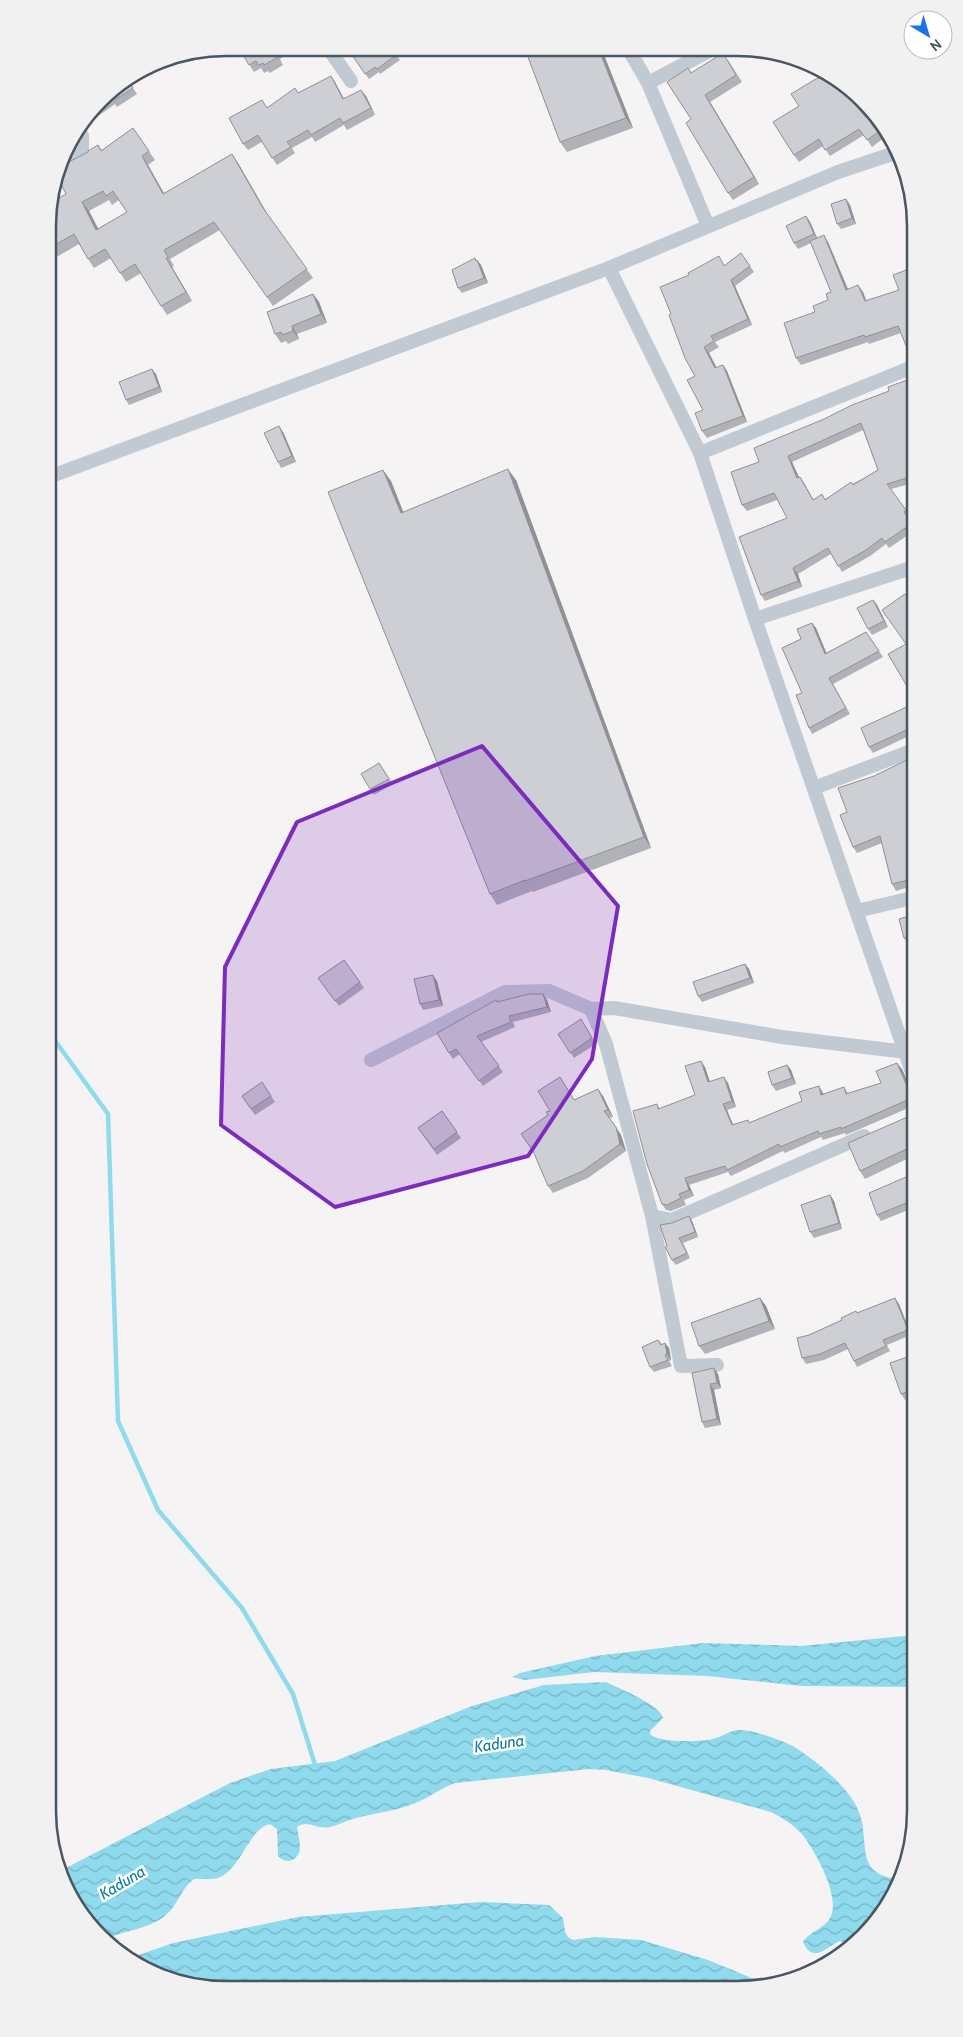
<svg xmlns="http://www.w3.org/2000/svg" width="963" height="2037" font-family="Cabin,sans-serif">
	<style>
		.water { fill: url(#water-waves) }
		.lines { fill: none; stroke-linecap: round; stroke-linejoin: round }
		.stream { stroke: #90daee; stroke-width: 4.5 }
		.street { stroke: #c1cad2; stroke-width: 14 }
		.wall { fill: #b0b2b7; fill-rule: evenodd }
		.shaded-wall { fill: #909195 }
		.building { fill: #cdcfd5; stroke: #909195; fill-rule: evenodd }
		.marked { fill: #7b2cbf; fill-opacity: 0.2; stroke: #7b2cbf; stroke-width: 4; stroke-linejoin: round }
		.labels { text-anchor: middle; stroke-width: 5; stroke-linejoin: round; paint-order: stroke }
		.water-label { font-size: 16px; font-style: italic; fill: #0c7c9b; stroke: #fff }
		.rim { fill: none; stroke: #4a5661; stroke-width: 2.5 }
	</style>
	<defs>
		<pattern id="water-waves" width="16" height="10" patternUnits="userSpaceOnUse" patternTransform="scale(1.25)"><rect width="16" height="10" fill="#90daee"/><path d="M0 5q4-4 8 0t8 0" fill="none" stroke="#78b4c4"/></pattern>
	</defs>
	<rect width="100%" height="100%" fill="#f5f3f3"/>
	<!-- water -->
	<g class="water">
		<polygon points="914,1635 915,1687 802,1686 707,1676 594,1672 525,1680 512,1677 520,1673 595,1656 703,1643 801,1646"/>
		<path d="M606,1682C618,1688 661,1705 663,1718L650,1731V1734C658,1743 701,1742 713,1739C721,1737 729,1731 738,1730C754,1730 783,1740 796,1748C817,1762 841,1781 854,1802C876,1838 847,1873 901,1880L871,1928L846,1951L844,1943L840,1941C825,1948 813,1964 803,1942C810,1931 826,1928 831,1916C840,1895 815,1851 802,1834C793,1824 782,1818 771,1812L648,1778L606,1770L589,1769L455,1783C440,1788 428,1799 413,1804C395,1811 375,1813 356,1818C347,1820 339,1825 330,1827C316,1830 308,1819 297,1827C298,1834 300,1842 300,1849C298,1861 286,1865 278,1856L277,1829L270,1824C248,1829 242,1869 218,1878C211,1880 201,1878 194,1879C181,1888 178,1905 166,1915C148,1930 124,1930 104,1940L77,1910L60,1871L230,1783L271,1769L335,1761L472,1706L544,1685Z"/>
		<polygon points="480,1902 549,1905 563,1918 565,1932 568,1937 573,1940 595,1937 641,1940 708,1960 764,1983 476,1985 473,1983 192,1986 133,1957 173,1943 298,1917"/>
	</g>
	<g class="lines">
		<!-- stream -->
		<polyline class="stream" points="51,1035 108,1114 118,1421 158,1510 242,1608 293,1694 316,1768"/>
		<!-- street -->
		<g class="street">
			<polyline points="328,48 351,81"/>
			<polyline points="629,50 648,83 708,226"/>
			<polyline points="648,83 709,51"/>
			<polyline points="62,160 82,149 82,136 79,130"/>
			<polyline points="609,268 700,453 755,619 912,1072"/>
			<polyline points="700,453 910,368"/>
			<polyline points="49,477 609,268 838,172 898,152"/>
			<polyline points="755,619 911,568"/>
			<polyline points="814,788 911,751"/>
			<polyline points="857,911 912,898"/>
			<polyline points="591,1009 606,1044 652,1216 681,1366 717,1365"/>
			<polyline points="371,1060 505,992 549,991 591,1009 614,1008 782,1037 906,1052"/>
			<polyline points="652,1216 672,1220 864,1136"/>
		</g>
	</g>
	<!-- wall -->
	<g class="wall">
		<polygon points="239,48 285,48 289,53 280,59 283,65 270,73 268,71 264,73 261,68 254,72"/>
		<polygon points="391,49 400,60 380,74 379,72 369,79 350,52"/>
		<polygon points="525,49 602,50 633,128 567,152 560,142"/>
		<polygon points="728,60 742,82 710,102 759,184 733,200 728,193 691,119 691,73"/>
		<polygon points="331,76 335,82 344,99 366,96 375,115 347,130 344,125 315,142 312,137 292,148 295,153 277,165 262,142 248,150 243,144 267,107 298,93"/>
		<polygon points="128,80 137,94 117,107 115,104 90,122 88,119 108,92"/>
		<polygon points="855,92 889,134 872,147 864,135 830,156 823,146 799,162 794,155"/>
		<path d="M133,128L155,160L148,165L164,193L238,163L268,215L313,278L273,306L220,230L170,259L174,266L172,267L192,301L167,315L141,273L126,282L111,258L94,268L88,259L79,244L48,262V214L66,194L88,152L98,145L102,150ZM109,200L112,205L119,200L127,212L98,229L89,211Z"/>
		<polygon points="846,199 850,205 856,224 841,229 837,224"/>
		<polygon points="806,216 810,222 817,238 828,242 848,289 863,292 866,301 899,290 910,270 910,352 907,348 901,333 869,344 868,342 801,365 796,358 815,312 828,300 831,292 811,243 798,249 794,243"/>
		<polygon points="741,253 754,272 735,286 752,325 715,342 719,347 709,353 716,368 723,365 727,371 747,422 707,438 702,431 703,410 695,376 671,314 725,265"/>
		<polygon points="476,260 477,260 481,265 488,283 462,293 458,288"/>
		<polygon points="313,294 319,302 327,323 297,334 299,339 288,344 286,341 281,343 275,334"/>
		<polygon points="156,374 162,392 129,405 126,400"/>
		<path d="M910,379V484L891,489L910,516L908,518L911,522V533L889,548L886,544L870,556L842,572L831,554L798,574L802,587L765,601L761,595L787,518L777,500L747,511L742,505L759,462L824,419L889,391ZM863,430L878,470L825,499L813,500L804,483L800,477L799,478L792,462Z"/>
		<polygon points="283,432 296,462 281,468 278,462"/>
		<polygon points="516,480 651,848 533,892 532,891 497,905 490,894 391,481 403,512"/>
		<polygon points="873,600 877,605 888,627 872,635 868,629"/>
		<polygon points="812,623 816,628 826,653 866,632 883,657 833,684 850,714 812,734 809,728 802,693"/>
		<polygon points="911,705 911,735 873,753 869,747"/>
		<polygon points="911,758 912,886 896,891 892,884 882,843 857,853 853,847 847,812 874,776"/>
		<polygon points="379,763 393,784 374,795 370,789"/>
		<polygon points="912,915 912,943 908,944 904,938"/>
		<polygon points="344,960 364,988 339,1006 318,978"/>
		<polygon points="745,964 749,969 754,983 702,1002 698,996"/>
		<polygon points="437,981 443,1006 423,1010 420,1004"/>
		<polygon points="496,1000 498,1002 547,1000 551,1012 513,1022 515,1027 481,1042 503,1072 483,1086 460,1054 453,1059 449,1053"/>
		<polygon points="585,1025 596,1044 574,1058 558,1034"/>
		<polygon points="787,1065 791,1070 796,1084 776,1091 772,1085"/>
		<polygon points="705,1067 710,1082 728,1083 736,1107 727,1110 733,1125 750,1123 823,1093 824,1094 844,1087 848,1093 881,1083 902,1069 913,1094 913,1106 846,1135 845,1133 823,1140 821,1137 785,1153 783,1151 731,1176 728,1172 689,1185 694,1196 684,1200 686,1205 671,1211 666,1210 662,1204 657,1104 660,1109 695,1095"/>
		<polygon points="560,1077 574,1099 603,1096 613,1117 609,1118 621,1135 626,1151 588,1178 553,1193 548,1186 550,1111"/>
		<polygon points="262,1082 275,1102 255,1115 242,1096"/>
		<polygon points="442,1111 461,1138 437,1155 418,1128"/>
		<polygon points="913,1116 913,1156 865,1179 860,1171"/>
		<polygon points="913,1174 913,1208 881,1221 877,1215"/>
		<polygon points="830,1195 834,1201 842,1229 814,1238 810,1232"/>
		<polygon points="689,1216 692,1221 698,1237 683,1243 690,1258 676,1265 672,1260 667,1246 672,1223"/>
		<polygon points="760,1298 766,1306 775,1329 705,1354 699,1346"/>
		<polygon points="899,1304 911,1335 887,1345 890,1351 857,1367 848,1349 824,1360 806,1364 802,1358 809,1335 857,1313"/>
		<polygon points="658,1340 662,1344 665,1343 669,1348 671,1360 669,1361 672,1366 654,1372 650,1367"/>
		<polygon points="913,1355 914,1396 905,1400 901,1394"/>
		<polygon points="692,1373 718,1374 721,1388 714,1390 721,1425 705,1428 702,1422"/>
	</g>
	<!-- shaded-wall -->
	<g class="shaded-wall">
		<polygon points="599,50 602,50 633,128 626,118"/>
		<polygon points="331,76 335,82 347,105 343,99"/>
		<polygon points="361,90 366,96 375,115 371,108"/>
		<polygon points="705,95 710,102 759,184 754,177"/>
		<polygon points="232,154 238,163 269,217 263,208"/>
		<polygon points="142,156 148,165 169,203 163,194"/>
		<polygon points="846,199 850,205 856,224 852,218"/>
		<polygon points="82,202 89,211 103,238 96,230"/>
		<polygon points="806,216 810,222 818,240 814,234"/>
		<polygon points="824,235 828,242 851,297 846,290"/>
		<polygon points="166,258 172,267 192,301 186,292"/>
		<polygon points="477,260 481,265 488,283 484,278"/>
		<polygon points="731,280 735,286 752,325 748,319"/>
		<polygon points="858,285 863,292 869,308 865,301"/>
		<polygon points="313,294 319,302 327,323 321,314"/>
		<polygon points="292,326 297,334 299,339 293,331"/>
		<polygon points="704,347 709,353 720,374 715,368"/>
		<polygon points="723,365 727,371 747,422 743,416"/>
		<polygon points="152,369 156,374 162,392 159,387"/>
		<polygon points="279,426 283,432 296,462 292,456"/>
		<polygon points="788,456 792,462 802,484 797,478"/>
		<polygon points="508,469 516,480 651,848 644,837"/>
		<polygon points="383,470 391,481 408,524 401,513"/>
		<polygon points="800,477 804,483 817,506 813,500"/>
		<polygon points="793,568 798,574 802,587 798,581"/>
		<polygon points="873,600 877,605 888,627 884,621"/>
		<polygon points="812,623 816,628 829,659 825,654"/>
		<polygon points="745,964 749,969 754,983 750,978"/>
		<polygon points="433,975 437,981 443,1006 439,1000"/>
		<polygon points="543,994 547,1000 551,1012 547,1007"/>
		<polygon points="701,1061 705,1067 712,1089 708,1082"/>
		<polygon points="897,1063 902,1069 913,1094 913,1098"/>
		<polygon points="787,1065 791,1070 796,1084 792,1078"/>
		<polygon points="724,1077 728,1083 736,1107 732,1101"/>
		<polygon points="819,1086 823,1093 826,1102 821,1095"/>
		<polygon points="598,1089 603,1096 613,1117 608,1110"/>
		<polygon points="723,1104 727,1110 736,1132 732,1125"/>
		<polygon points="616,1127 621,1135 626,1151 620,1144"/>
		<polygon points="685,1178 689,1185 694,1196 689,1190"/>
		<polygon points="830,1195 834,1201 842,1229 839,1223"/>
		<polygon points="689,1216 692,1221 698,1237 695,1232"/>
		<polygon points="760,1298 766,1306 775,1329 769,1321"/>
		<polygon points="895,1298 899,1304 911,1335 908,1330"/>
		<polygon points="665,1343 669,1348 671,1360 667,1354"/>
		<polygon points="714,1368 718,1374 721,1388 717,1383"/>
		<polygon points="710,1384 714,1390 721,1425 717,1419"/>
	</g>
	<!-- building -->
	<g class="building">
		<polygon points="239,48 280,48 274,51 278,57 264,65 263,63 259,65 256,61 249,65"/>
		<polygon points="355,48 391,49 396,55 377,69 375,67 365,74 350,52"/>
		<polygon points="525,49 599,50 626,118 560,142"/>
		<polygon points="723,53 736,75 705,95 754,177 728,193 686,123 691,119 667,82 688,68 691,73"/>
		<polygon points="331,76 343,99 361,90 371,108 343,123 340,118 311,135 308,130 287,142 291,147 272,158 258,135 243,144 229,118 262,100 267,108 295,88 298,93"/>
		<polygon points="823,76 855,92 884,128 867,140 859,129 825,150 819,139 794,155 773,122 799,106 791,94 814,80"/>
		<polygon points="128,80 133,88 113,101 111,98 94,110 108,92"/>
		<path d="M133,128L149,151L142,156L163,194L232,154L263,208L307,269L267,297L214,222L164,250L168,257L166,258L186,292L161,306L135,264L120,273L105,249L88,259L74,234L48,249V214L51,203L66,194L58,178L61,166L88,152V151L98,145L101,151ZM103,191L106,196L113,191L127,212L96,230L82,202Z"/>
		<polygon points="846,199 852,218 837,224 831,204"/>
		<polygon points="806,216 814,234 794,243 786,226"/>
		<polygon points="824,235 846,290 858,285 865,301 899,290 893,275 909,269 910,271 910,346 907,348 898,326 865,337 864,335 796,358 784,323 815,312 813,306 828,300 826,294 831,292 810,241"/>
		<polygon points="741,253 750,266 731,280 748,319 711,336 714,341 704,347 715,368 723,365 743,416 702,431 695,413 703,410 687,380 695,376 685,358 669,315 671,314 660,287 689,275 688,273 719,256 724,266"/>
		<polygon points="475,258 476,261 477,260 484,278 458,288 452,270"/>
		<polygon points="313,294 321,314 292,326 293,331 282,335 281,332 275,334 267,312"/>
		<polygon points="152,369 159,387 126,400 119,382"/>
		<path d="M910,379V477L887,484L906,510L904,512L911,522V524L885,542L882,538L866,550L838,566L828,548L793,568L798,581L761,595L739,537L787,518L774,493L742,505L731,472L759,462L754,448L824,419L852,405L889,391L888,387ZM861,423L878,470L853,485L851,482L825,500L822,494L813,500L800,477L797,478L788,456Z"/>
		<polygon points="279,426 292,456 278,462 264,433"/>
		<polygon points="508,469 644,837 525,881 525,880 490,894 328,492 383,470 401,513"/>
		<polygon points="905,594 911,602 911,693 888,654 906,644 882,610"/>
		<polygon points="873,600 884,621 868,629 857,608"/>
		<polygon points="812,623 825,654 866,632 879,651 829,678 846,708 809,728 796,695 802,693 782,648 801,639 797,629"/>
		<polygon points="911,705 911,728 869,747 861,728"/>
		<polygon points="911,758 912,879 892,884 880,836 853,847 840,815 847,812 838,788 874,776"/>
		<polygon points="379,763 389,779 370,789 361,774"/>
		<polygon points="912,915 912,936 904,938 899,919"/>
		<polygon points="344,960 360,982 335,1001 318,978"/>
		<polygon points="745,964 750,978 698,996 693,982"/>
		<polygon points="433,975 439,1000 420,1004 414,979"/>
		<polygon points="529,994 543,994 547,1007 509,1016 511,1022 477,1036 499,1066 479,1081 456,1049 449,1053 437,1033 496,1000 497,1002"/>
		<polygon points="581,1019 592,1038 570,1053 558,1034"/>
		<polygon points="701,1061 708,1082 724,1077 732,1101 723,1104 732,1125 748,1120 749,1123 802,1101 799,1092 819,1086 821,1095 844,1087 846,1094 881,1083 876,1071 897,1063 912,1098 841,1129 841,1127 819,1134 818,1131 780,1147 779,1144 727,1170 725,1166 685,1178 689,1190 679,1194 681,1198 667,1205 662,1204 647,1164 633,1111 657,1104 658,1109 695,1095 685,1066"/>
		<polygon points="787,1065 792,1078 772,1085 768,1072"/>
		<polygon points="560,1077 574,1100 598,1089 608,1110 604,1111 616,1127 620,1144 583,1171 548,1186 533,1151 521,1134 548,1115 546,1112 550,1111 538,1091"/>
		<polygon points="262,1082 271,1096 251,1109 242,1096"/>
		<polygon points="442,1111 457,1132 434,1149 418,1128"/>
		<polygon points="912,1115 913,1117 913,1146 860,1171 848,1143"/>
		<polygon points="913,1174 913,1200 877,1215 869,1193"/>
		<polygon points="830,1195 839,1223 810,1232 801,1205"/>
		<polygon points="689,1216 695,1232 679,1238 687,1253 672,1260 665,1247 667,1246 660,1225 672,1223"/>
		<polygon points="760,1298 769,1321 699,1346 691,1323"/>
		<polygon points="895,1298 908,1330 883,1340 886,1346 854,1361 845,1343 820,1354 802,1358 797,1338 809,1335 842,1320 841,1318 856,1311 857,1313"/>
		<polygon points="658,1340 661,1345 665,1343 667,1354 665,1355 668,1360 650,1367 642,1347"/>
		<polygon points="913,1355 914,1389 901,1394 890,1363"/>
		<polygon points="714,1368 717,1383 710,1384 717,1419 702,1422 692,1373"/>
	</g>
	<!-- marked area -->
	<path class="marked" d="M482,746L618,906L592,1059L528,1156L335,1207L221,1125L225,967L297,822Z"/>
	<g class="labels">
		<!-- water labels -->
		<g class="water-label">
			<text transform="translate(499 1743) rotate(-8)" y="6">Kaduna</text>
			<text transform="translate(122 1882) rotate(-31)" y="6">Kaduna</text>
		</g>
	</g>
	<!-- crop -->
	<path d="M0 0H963V2037H0ZM226 56H737A170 170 0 0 1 907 226V1811A170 170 0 0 1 737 1981H226A170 170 0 0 1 56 1811V226A170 170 0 0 1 226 56Z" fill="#f1f1f2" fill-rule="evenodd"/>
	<path class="rim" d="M226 56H737A170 170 0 0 1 907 226V1811A170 170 0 0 1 737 1981H226A170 170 0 0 1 56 1811V226A170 170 0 0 1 226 56Z"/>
	<!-- north arrow -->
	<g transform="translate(928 35) rotate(142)"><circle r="24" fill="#ffffff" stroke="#b7bbc0"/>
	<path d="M0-4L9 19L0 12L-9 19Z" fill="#1a73e8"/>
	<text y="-8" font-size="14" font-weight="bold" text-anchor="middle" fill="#4a5661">N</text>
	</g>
</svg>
